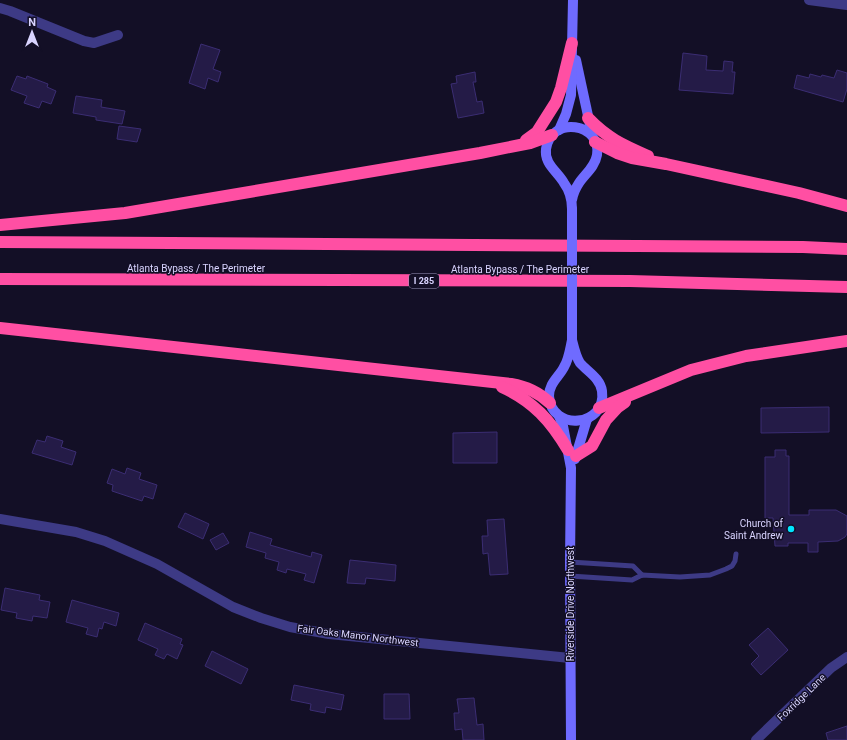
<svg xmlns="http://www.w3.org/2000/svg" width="847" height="740" font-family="Roboto,sans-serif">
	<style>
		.building { fill: #241b47; stroke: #3b2d73 }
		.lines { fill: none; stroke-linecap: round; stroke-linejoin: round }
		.lane { stroke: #3d3a85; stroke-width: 5 }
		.street { stroke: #3d3a85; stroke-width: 10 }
		.secondary { stroke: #6f6bff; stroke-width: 10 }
		.highway { stroke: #ff4fa3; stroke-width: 12 }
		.secondary-bridge { stroke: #6f6bff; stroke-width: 10 }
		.poi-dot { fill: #00e5ff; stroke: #130f26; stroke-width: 1.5 }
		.labels { text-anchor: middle; stroke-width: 3; stroke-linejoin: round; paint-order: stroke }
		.shield { fill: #130f26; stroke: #9e99be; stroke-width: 1 }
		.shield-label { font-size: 9px; font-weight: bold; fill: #d9d4ff }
		.street-label { font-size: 10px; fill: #d9d4ff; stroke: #130f26 }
		.poi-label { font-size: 10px; fill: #d9d4ff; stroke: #130f26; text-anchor: end }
	</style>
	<rect width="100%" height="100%" fill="#130f26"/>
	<!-- building -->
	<g class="building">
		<polygon points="201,44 220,50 213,69 221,72 218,82 208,78 205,89 189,83"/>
		<polygon points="683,53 707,56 706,70 723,71 724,61 733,62 732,72 735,72 733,94 679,90"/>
		<polygon points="837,70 847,73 847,89 843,102 794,88 797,75 809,78 810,74 821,77 822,75 834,78"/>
		<polygon points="475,72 476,82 473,82 477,102 482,101 484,113 458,118 451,84 457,83 456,76"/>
		<polygon points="17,76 26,79 27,76 48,84 47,87 56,91 51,104 42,101 39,108 24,103 27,96 11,90"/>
		<polygon points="76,96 102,100 101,107 125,111 122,124 96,120 96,117 73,113"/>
		<polygon points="119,126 141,129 137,142 117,139"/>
		<polygon points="829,407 829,432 761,433 761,408"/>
		<polygon points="497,432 497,463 453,463 453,433"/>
		<polygon points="47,436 63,441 61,447 76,452 72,465 32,453 37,440 45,442"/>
		<polygon points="775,450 786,450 786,456 789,456 789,515 809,515 809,510 836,510 847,516 847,534 845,537 838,541 818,542 818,552 808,552 808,543 788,543 788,546 775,546 773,518 765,518 765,457 775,457"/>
		<polygon points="127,468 141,473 139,479 157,485 153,499 144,496 142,501 112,491 113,485 107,483 112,469 125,474"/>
		<polygon points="185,513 209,524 203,539 178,527"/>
		<polygon points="504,519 508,574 490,575 488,553 483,554 482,536 488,536 487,520"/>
		<polygon points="250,532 272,539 270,545 311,557 312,552 322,555 314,583 304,580 306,574 287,569 286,573 277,570 279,562 265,558 266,553 246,547"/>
		<polygon points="223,533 229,543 216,550 210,540"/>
		<polygon points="350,560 396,565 395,581 366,578 365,584 347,583"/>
		<polygon points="5,588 40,595 39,600 50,602 47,618 33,616 32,621 16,618 17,613 1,610"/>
		<polygon points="72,600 119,613 116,626 104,622 102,629 99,628 97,637 86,634 88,628 66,622"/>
		<polygon points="145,623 182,639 180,644 183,645 177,659 167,654 164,659 155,655 158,649 138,640"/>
		<polygon points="768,628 788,650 761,675 751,664 759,656 749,645"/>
		<polygon points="212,651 248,669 241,684 205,666"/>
		<polygon points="294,685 344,695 341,710 326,707 325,713 310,710 311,704 291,700"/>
		<polygon points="384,694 409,694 410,719 384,719"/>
		<polygon points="474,698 477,725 483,724 484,740 463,740 462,729 455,730 454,713 459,713 457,699"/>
		<polygon points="847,726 847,740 828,740 826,733"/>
	</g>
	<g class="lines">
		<!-- lane -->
		<g class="lane">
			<polyline points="570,562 633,566 642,575"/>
			<polyline points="570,576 632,580 642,575 680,577 710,575 726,569 732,566 735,561 736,554"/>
		</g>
		<!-- street -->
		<g class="street">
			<polyline points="809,0 847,5"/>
			<polyline points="0,8 10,11 84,41 94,43 118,35"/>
			<polyline points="0,519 76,532 105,541 157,564 233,607 261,618 290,627 329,634 570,658"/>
			<polyline points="756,740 831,668 847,657"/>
		</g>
		<!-- secondary -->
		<g class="secondary">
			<polyline points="576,60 590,125"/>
			<polyline points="559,130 566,114 571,95 573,0"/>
			<path d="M572,200C573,194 575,189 579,183C585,174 595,167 597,155C602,123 551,115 546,149C544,164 557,171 564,183C570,191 572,199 572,209"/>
			<path d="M572,340C574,348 576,357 580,363C588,372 600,378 602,391C607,427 551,432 549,396C549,383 559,377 564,367C569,359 570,349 572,340Z"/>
			<polyline points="559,416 563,426 571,468 570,562 571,740"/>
			<polyline points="575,459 587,419"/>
		</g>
		<!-- highway -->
		<g class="highway">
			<path d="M588,118C607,138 623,145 648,156"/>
			<polyline points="526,140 537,132 556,102 561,88 572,43"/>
			<polyline points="595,142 617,153 632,158 666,164 799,193 847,206"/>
			<polyline points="0,225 125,213 480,153 530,143 552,135"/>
			<polyline points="0,242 803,247 847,249"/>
			<polyline points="0,279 630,281 847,287"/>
			<path d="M0,328L511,384C527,387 538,392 550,403"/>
			<path d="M502,387C533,401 551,421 568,450"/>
			<polyline points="599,408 691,370 746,356 847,341"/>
			<polyline points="576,456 592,446 606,420 618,407 625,402"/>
		</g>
		<!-- secondary-bridge -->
		<polyline class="secondary-bridge" points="572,209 572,340"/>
	</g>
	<!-- markers -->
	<circle class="poi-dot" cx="791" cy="529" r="4"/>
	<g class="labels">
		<!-- shield labels -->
		<rect class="shield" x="409" y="274" width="30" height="14" rx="3"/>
		<g class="shield-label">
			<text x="424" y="284">I 285</text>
		</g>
		<!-- street labels -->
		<g class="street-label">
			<text x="196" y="272">Atlanta Bypass / The Perimeter</text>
			<text x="520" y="273">Atlanta Bypass / The Perimeter</text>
			<text transform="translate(570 604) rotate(-90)" y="4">Riverside Drive Northwest</text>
			<text transform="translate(358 635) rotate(7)" y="4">Fair Oaks Manor Northwest</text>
			<text transform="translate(801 697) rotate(-44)" y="4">Foxridge Lane</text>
		</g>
		<!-- poi labels -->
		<g class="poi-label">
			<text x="783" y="527">Church of<tspan x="783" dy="12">Saint Andrew</tspan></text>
		</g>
	</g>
	<!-- north arrow -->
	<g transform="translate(32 32)" stroke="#130f26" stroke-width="3" paint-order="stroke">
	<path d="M0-3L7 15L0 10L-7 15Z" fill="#d9d4ff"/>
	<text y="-6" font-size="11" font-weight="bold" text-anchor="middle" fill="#d9d4ff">N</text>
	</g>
</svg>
